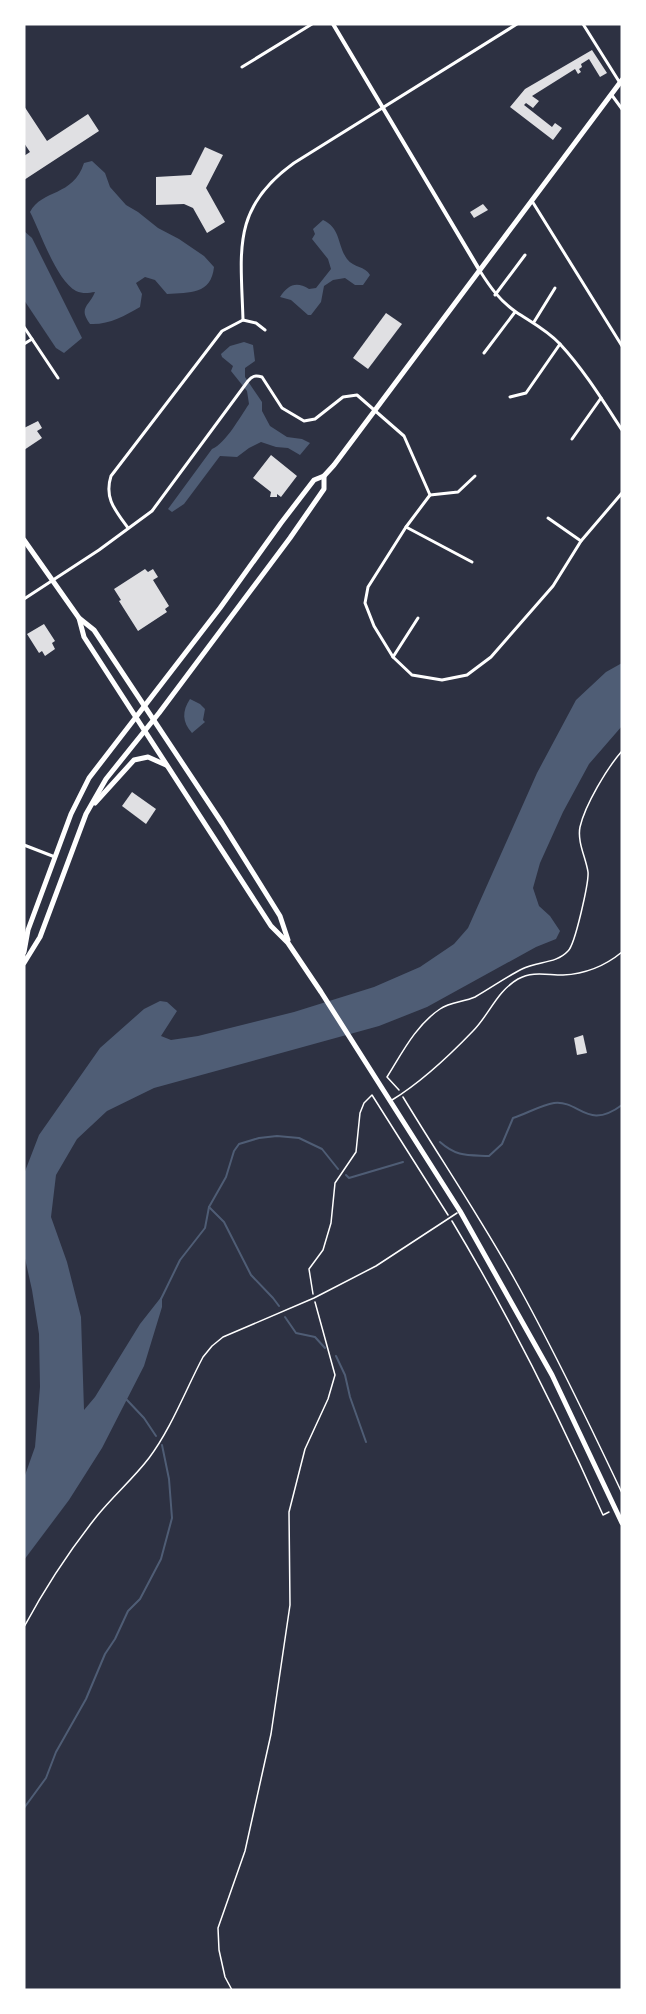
<svg xmlns="http://www.w3.org/2000/svg" width="646" height="2014" font-family="Jost,sans-serif">
	<style>
		.water { fill: #4f5d75 }
		.lines { fill: none; stroke-linecap: round; stroke-linejoin: round }
		.stream { stroke: #4f5d75; stroke-width: 2 }
		.building { fill: #e0e0e3 }
		.path { stroke: #fff; stroke-width: 1.5 }
		.service { stroke: #fff; stroke-width: 1.5 }
		.minor { stroke: #fff; stroke-width: 3 }
		.tertiary { stroke: #fff; stroke-width: 4 }
		.primary { stroke: #fff; stroke-width: 5 }
	</style>
	<rect width="100%" height="100%" fill="#2d3142"/>
	<!-- water -->
	<g class="water">
		<path d="M92,161L105,173L110,187L126,205L138,212L158,228L179,239L204,256L214,267C211,295 190,292 167,294L155,280L145,277L136,283L142,294L140,307C124,316 109,325 90,324C78,307 89,307 95,292C88,293 83,294 76,291C56,280 41,233 30,212C42,189 73,197 84,163Z"/>
		<path d="M323,220C341,228 337,245 347,259C354,268 365,266 370,275L363,285H355L345,278L333,280L324,286L321,302L311,315H308L291,300L280,297C288,285 296,281 309,289L316,288L331,269L328,259L312,239L315,234L313,229Z"/>
		<polygon points="24,231 32,238 82,338 64,353 56,348 24,300"/>
		<path d="M244,342L253,345L255,361L245,368V377L262,402V411L270,426L287,437L302,439L310,443L300,455L288,448L276,447L261,442L249,448L237,457L220,456L184,504L172,512L168,509L212,449C226,443 240,417 249,404L247,391L231,371L233,366L222,357L221,354L230,346Z"/>
		<polygon points="622,663 622,726 589,764 563,812 540,863 533,888 539,906 550,916 560,931 556,939 536,947 427,1007 379,1026 154,1088 107,1111 77,1139 56,1175 51,1217 67,1262 81,1317 84,1410 95,1397 140,1324 162,1296 162,1307 144,1366 102,1448 69,1500 24,1560 24,1478 35,1447 40,1387 39,1334 32,1290 24,1254 24,1174 39,1135 100,1048 144,1009 160,1001 167,1002 177,1011 161,1036 171,1040 198,1036 294,1012 374,987 420,967 454,944 468,928 537,773 576,700 606,672"/>
		<path d="M190,699L200,704L205,709L203,720L205,722L192,733C182,722 182,711 190,699Z"/>
	</g>
	<g class="lines">
		<!-- stream -->
		<g class="stream">
			<path d="M440,1142C457,1157 467,1155 489,1156L502,1144L513,1118C526,1114 541,1105 554,1103C580,1100 587,1131 622,1105"/>
			<polyline points="346,1175 349,1178 403,1162"/>
			<polyline points="209,1207 224,1222 251,1275 273,1298 279,1306"/>
			<polyline points="161,1299 180,1260 205,1228 209,1207 226,1177 234,1151 239,1144 259,1138 277,1136 299,1138 322,1149 338,1169"/>
			<polyline points="285,1317 296,1333 315,1337 325,1348"/>
			<polyline points="336,1356 345,1375 350,1397 366,1442"/>
			<polyline points="126,1399 144,1418 156,1436"/>
			<polyline points="24,1808 46,1778 56,1752 86,1699 105,1654 115,1639 128,1611 140,1599 161,1559 172,1518 169,1479 162,1445"/>
		</g>
	</g>
	<!-- building -->
	<g class="building">
		<polygon points="592,50 607,73 600,77 589,59 581,64 582,67 579,69 581,72 578,74 575,69 532,96 539,101 533,108 526,103 524,105 552,127 555,123 562,128 553,140 510,107 525,89"/>
		<polygon points="24,106 47,141 88,114 99,131 24,180 24,156 30,152 24,143"/>
		<polygon points="205,147 223,155 206,188 225,222 207,233 193,208 184,204 156,205 156,177 191,175"/>
		<polygon points="483,204 488,210 474,218 470,212"/>
		<polygon points="386,313 402,324 368,369 353,358"/>
		<polygon points="38,421 42,428 37,431 42,438 24,450 24,428"/>
		<polygon points="271,455 297,476 281,497 277,494 277,497 270,497 271,492 253,478"/>
		<polygon points="145,569 148,572 153,569 158,577 153,580 169,606 165,609 167,612 138,631 119,601 121,600 114,589"/>
		<polygon points="44,624 55,641 52,643 55,649 45,656 42,651 39,653 27,634"/>
		<polygon points="132,792 156,809 146,824 122,806"/>
		<polygon points="583,1035 587,1053 577,1055 574,1038"/>
	</g>
	<g class="lines">
		<!-- path -->
		<g class="path">
			<path d="M399,1090L387,1077C402,1053 416,1025 440,1009C450,1002 464,1002 475,997C491,988 506,977 522,969C537,961 556,964 568,951C575,945 589,882 588,872C586,858 577,842 580,827C585,805 607,768 622,751"/>
			<path d="M403,1097C440,1158 480,1217 515,1280C554,1350 588,1421 622,1493"/>
			<path d="M452,1221C509,1316 558,1414 603,1515L609,1512"/>
			<polyline points="313,1294 309,1269 323,1250 331,1223 335,1183 356,1152 360,1113 364,1103 372,1095 448,1215"/>
			<polyline points="232,1990 225,1977 219,1950 218,1928 245,1851 271,1734 290,1605 289,1512 305,1449 328,1399 335,1375 315,1302"/>
		</g>
		<!-- service -->
		<g class="service">
			<path d="M392,1100C420,1083 449,1056 473,1031C489,1015 497,991 518,979C533,971 546,975 563,975C584,974 605,966 622,952"/>
			<path d="M24,1627C45,1588 69,1551 97,1516C113,1496 133,1479 149,1458C171,1429 186,1389 203,1357L212,1346L223,1337L314,1298L376,1266L457,1213"/>
		</g>
		<!-- minor -->
		<g class="minor">
			<polyline points="583,24 620,83"/>
			<polyline points="242,67 312,24"/>
			<polyline points="611,94 622,109"/>
			<polyline points="532,201 622,346"/>
			<path d="M480,271C490,287 500,301 516,312C531,322 547,330 560,344C584,370 603,401 622,430"/>
			<polyline points="495,295 525,255"/>
			<path d="M243,320C241,251 231,208 294,163L517,24"/>
			<polyline points="534,322 555,288"/>
			<polyline points="24,327 58,378"/>
			<polyline points="24,344 32,339"/>
			<polyline points="484,353 515,312"/>
			<polyline points="510,397 526,393 560,344"/>
			<polyline points="572,439 601,398"/>
			<polyline points="430,495 458,492 475,476"/>
			<polyline points="548,518 581,541"/>
			<polyline points="406,527 472,562"/>
			<path d="M128,528C115,510 104,498 111,476L222,331L243,320L256,323L265,330"/>
			<path d="M24,599L99,550L152,511L248,381C252,376 255,375 262,377L282,408L304,421L315,419L343,397L357,395L404,436L430,495L406,527L368,587L365,603L374,626L393,657L412,675L442,680L467,675L491,657L553,586L581,541L622,493"/>
			<polyline points="393,657 418,618"/>
			<polyline points="24,845 55,857"/>
		</g>
		<!-- tertiary -->
		<polyline class="tertiary" points="333,24 480,271"/>
		<!-- primary -->
		<g class="primary">
			<polyline points="24,540 79,618 94,630 222,823 280,916 288,940"/>
			<polyline points="79,618 84,637 271,926 288,943 321,992 460,1211 552,1375 622,1523"/>
			<polyline points="95,803 134,760 148,757 166,765"/>
			<polyline points="24,952 28,930 71,814 89,778 220,608 281,523 314,480 324,476 334,465 622,80"/>
			<polyline points="24,963 40,937 86,814 106,779 159,713 290,538 324,489 324,476"/>
		</g>
	</g>
	<!-- border -->
	<rect width="646" height="2014" fill="none" stroke="#ffffff" stroke-width="51"/>
</svg>
